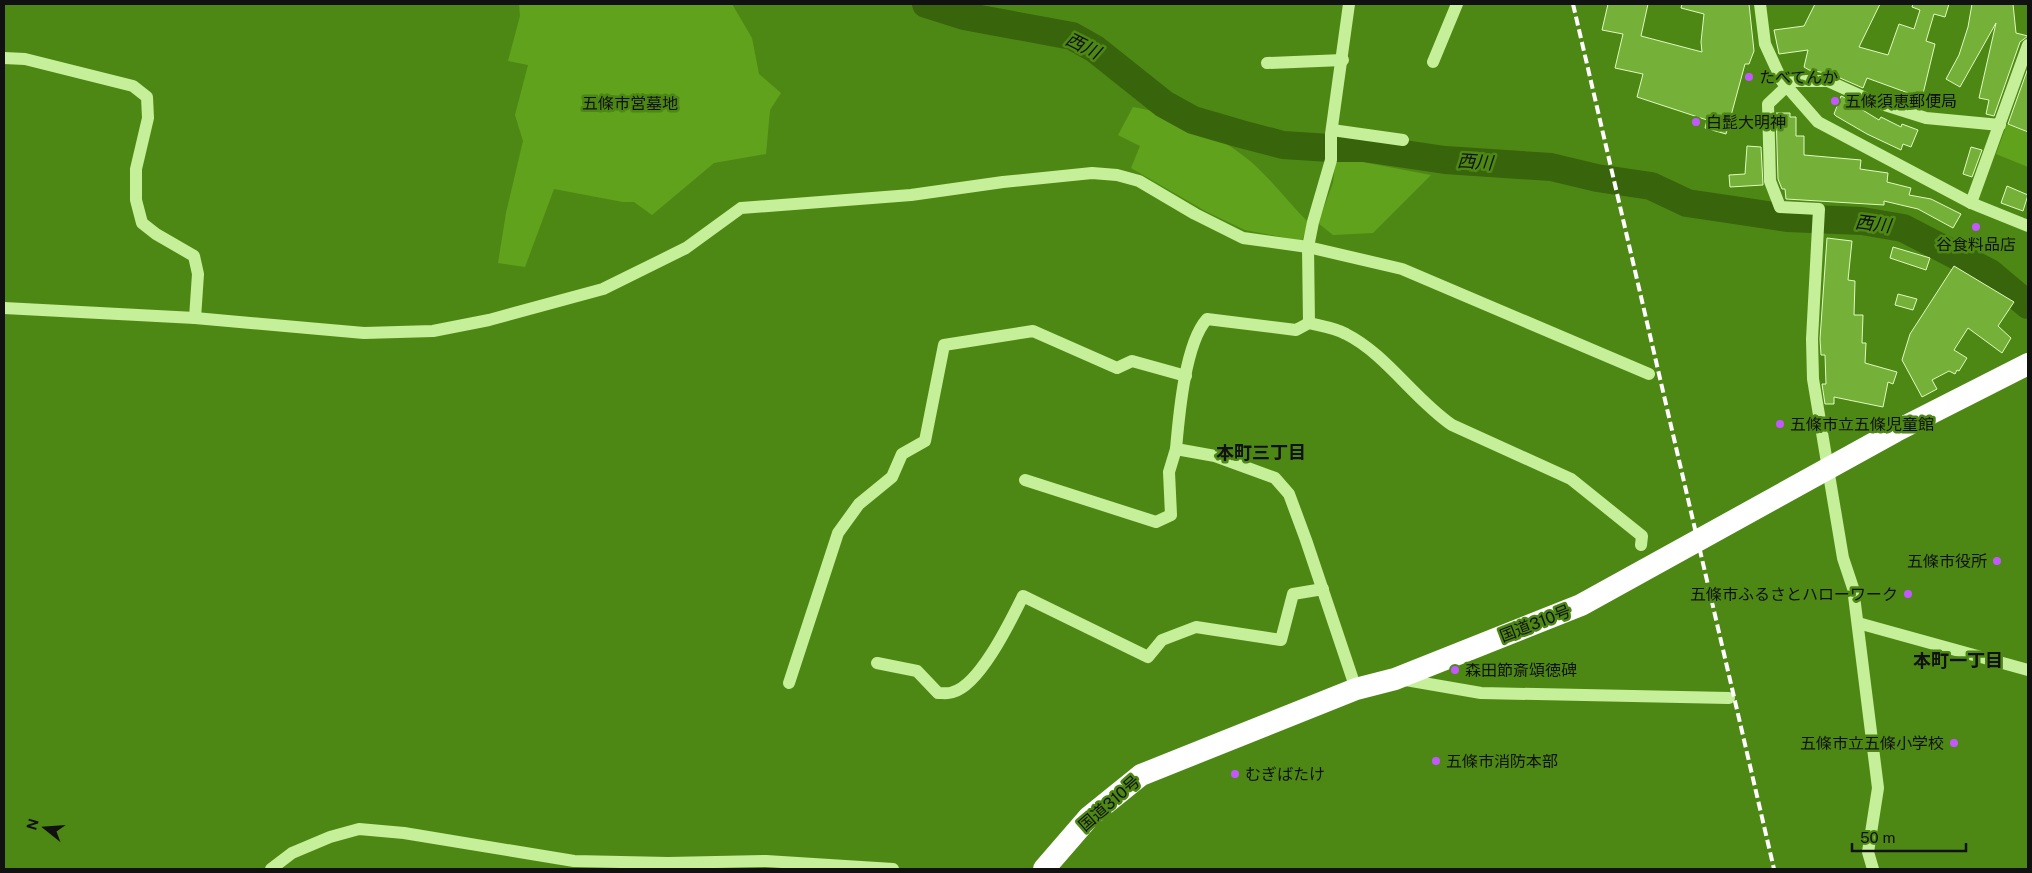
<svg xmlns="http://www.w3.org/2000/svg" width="2032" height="873" font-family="'Public Sans','Noto Sans JP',sans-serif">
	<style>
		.green { fill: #61a21c }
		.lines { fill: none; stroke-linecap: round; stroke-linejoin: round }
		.river { stroke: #38640c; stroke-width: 28 }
		.building { fill: #75b038; stroke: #dffbc0 }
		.street { stroke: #c6ef9a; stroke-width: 12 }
		.highway { stroke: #fff; stroke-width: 22 }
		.rail { stroke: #fff; stroke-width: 4; stroke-dasharray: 9 4; stroke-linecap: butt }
		.poi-dot { fill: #c458ff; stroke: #4e8814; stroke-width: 2 }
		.labels { text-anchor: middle; stroke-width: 5; stroke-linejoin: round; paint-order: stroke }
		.poi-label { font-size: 16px; fill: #111; stroke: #4e8814; text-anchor: start }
		.park-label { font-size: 16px; fill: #111; stroke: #4e8814 }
		.street-label { font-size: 16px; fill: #111; stroke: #4e8814 }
		.water-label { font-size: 18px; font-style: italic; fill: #111; stroke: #4e8814 }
		.neighbourhood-label { font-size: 18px; font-weight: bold; fill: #111; stroke: #4e8814 }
	</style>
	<rect width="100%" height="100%" fill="#4e8814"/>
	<!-- green -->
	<g class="green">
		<polygon points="519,4 732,4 752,38 759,74 781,93 770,110 766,154 714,163 652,215 634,202 623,202 554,189 525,267 498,263 506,213 523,141 515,115 528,65 508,61 520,16"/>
		<path d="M1133,107C1175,114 1217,134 1250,161C1271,179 1289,203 1308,222L1302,241L1245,230L1207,212L1131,168L1140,146L1118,135Z"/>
		<polygon points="2007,124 2028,133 2028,167 1996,154"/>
		<polygon points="1336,157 1431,175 1373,233 1333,235 1318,223 1333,183"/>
	</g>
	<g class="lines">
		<!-- river -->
		<polyline class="river" points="926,4 964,16 1072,36 1095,49 1164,104 1193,120 1241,134 1283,145 1330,148 1364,148 1445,160 1551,167 1597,178 1651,186 1687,203 1787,218 1862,221 1903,228 1990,273 2028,305"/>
	</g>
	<!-- building -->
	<g class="building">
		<polygon points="1608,4 1648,4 1641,36 1702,52 1701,42 1704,14 1681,8 1682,4 1749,4 1754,51 1749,64 1745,64 1726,134 1705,128 1707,120 1637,97 1643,74 1615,68 1623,34 1602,30"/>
		<polygon points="1815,4 1880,4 1859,47 1888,55 1899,24 1914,29 1920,10 1912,7 1913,4 1949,4 1945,17 1934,14 1926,41 1935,44 1922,98 1867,78 1863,88 1831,74 1809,70 1804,67 1808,50 1779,54 1774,30 1804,26"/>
		<polygon points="1972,4 2013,4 2016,33 2028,36 2020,42 1994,116 1986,114 1989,100 1979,98 1996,23 1960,87 1946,79 1959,55 1968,27"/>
		<polygon points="2028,68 2028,132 2008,124"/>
		<polygon points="1841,96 1857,103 1856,106 1879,120 1881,117 1901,127 1902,124 1918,130 1911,147 1903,144 1901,150 1867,134 1836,116 1834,114"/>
		<polygon points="1776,113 1790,113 1790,117 1796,117 1796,136 1804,136 1804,155 1861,160 1860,169 1888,173 1887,182 1911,188 1909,195 1931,199 1961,214 1953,228 1918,209 1884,201 1884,205 1786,199 1785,189 1782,189 1778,179"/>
		<polygon points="1747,146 1761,147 1763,185 1730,187 1729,175 1745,174"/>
		<polygon points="1971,147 1982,150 1972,177 1963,174"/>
		<polygon points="2007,186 2028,195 2023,211 2001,203"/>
		<polygon points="1827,238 1852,241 1848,280 1855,281 1854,315 1863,315 1862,343 1866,343 1865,363 1897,372 1893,384 1888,382 1883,407 1834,397 1834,404 1825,404 1822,384 1826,384 1825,355 1821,355 1820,339"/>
		<polygon points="1893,247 1930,258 1926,270 1890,258"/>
		<polygon points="1954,266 2014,302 1998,326 2011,338 2002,353 1968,328 1954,350 1967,358 1959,371 1957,370 1955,374 1949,371 1932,380 1937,389 1922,397 1902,360 1910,334"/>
		<polygon points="1898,294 1917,299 1913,310 1895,305"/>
	</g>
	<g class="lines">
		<!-- street -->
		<g class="street">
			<polyline points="1760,4 1765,44 1782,81 1818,122 1971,203 2028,226"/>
			<polyline points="4,58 25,59 133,86 147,97 148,118 136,169 136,200 142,223 156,234 194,256 198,274 195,318"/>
			<polyline points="1433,62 1457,4"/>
			<polyline points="1267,63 1343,60"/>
			<polyline points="1782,81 1828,81 1872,101 1926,118 2000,125"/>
			<polyline points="1786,87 1768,104 1770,181 1780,207 1819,209 1812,339 1813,379 1843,558 1853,588 1878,788 1868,852 1873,869"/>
			<polyline points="1332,130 1403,140"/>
			<polyline points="1971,203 2028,45"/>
			<polyline points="4,308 195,318 364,333 433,331 489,320 603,289 686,248 741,208 911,195 1003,182 1092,173 1117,175 1139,181 1195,214 1243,238 1308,247 1402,269 1649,374"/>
			<polyline points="1309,323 1308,247 1313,222 1331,160 1331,134 1349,4"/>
			<polyline points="1025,480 1156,522 1171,515 1169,472 1176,449"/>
			<polyline points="1858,623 2028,670"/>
			<path d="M877,663L917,671L938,693C943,693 949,694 953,692C980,685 1011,620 1023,596L1148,657L1162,640L1196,627L1281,640L1293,594L1323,589"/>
			<polyline points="1400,679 1481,693 1729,698"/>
			<polyline points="789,683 838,533 859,504 892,477 902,454 925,441 944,345 1033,331 1117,368 1132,361 1186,376"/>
			<path d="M1356,689L1306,540L1289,494L1275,478L1215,456L1176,449C1179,415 1185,343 1207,319L1296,330L1309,323C1321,326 1336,328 1346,334C1386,354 1414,399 1452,425L1571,479L1642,536L1641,545"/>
			<polyline points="271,869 292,853 330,837 359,829 404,833 574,861 668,863 766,861 893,869"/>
		</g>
		<!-- highway -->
		<polyline class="highway" points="1044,869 1089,817 1141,775 1356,689 1395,679 1581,605 1896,431 2028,364"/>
		<!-- rail -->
		<polyline class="rail" points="1573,4 1774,869"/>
	</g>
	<!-- markers -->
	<g class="poi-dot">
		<circle cx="1749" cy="77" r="5"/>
		<circle cx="1835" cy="101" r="5"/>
		<circle cx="1696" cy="122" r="5"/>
		<circle cx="1976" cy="227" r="5"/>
		<circle cx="1780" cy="424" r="5"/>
		<circle cx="1997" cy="561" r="5"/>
		<circle cx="1908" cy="594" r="5"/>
		<circle cx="1455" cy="670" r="5"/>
		<circle cx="1954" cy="743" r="5"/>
		<circle cx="1436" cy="761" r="5"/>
		<circle cx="1235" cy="774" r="5"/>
	</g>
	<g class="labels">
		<!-- poi labels -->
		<g class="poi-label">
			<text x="1759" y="83">たべてんか</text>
			<text x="1845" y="107">五條須恵郵便局</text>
			<text x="1706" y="128">白髭大明神</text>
			<text x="1976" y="250" text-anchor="middle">谷食料品店</text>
			<text x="1790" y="430">五條市立五條児童館</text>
			<text x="1987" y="567" text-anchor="end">五條市役所</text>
			<text x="1898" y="600" text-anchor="end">五條市ふるさとハローワーク</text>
			<text x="1465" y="676">森田節斎頌徳碑</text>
			<text x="1944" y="749" text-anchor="end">五條市立五條小学校</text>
			<text x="1446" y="767">五條市消防本部</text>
			<text x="1245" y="780">むぎばたけ</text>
		</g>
		<!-- park labels -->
		<g class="park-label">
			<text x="630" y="109">五條市営墓地</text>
		</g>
		<!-- street labels -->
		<g class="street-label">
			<text transform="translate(1535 623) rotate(-21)" y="6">国道310号</text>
			<text transform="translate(1109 803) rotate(-41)" y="6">国道310号</text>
		</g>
		<!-- water labels -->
		<g class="water-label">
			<text transform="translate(1083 46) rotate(27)" y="6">西川</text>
			<text transform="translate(1475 162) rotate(4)" y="6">西川</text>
			<text transform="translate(1873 224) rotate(7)" y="6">西川</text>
		</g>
		<!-- neighbourhood labels -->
		<g class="neighbourhood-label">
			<text x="1261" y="459">本町三丁目</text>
			<text x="1958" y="667">本町一丁目</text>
		</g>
	</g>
	<!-- border -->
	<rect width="2032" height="873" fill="none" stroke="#111111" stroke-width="10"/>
	<!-- north arrow -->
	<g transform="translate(45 828) rotate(287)" stroke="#4e8814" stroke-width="4" paint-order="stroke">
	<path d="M0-4L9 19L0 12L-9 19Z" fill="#111111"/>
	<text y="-8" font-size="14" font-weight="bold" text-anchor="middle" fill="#111111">N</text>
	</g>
	<!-- scale -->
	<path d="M1852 843v8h114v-8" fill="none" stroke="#111111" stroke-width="2.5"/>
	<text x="1860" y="843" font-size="15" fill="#111111" stroke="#4e8814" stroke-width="4" paint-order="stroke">50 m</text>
</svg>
